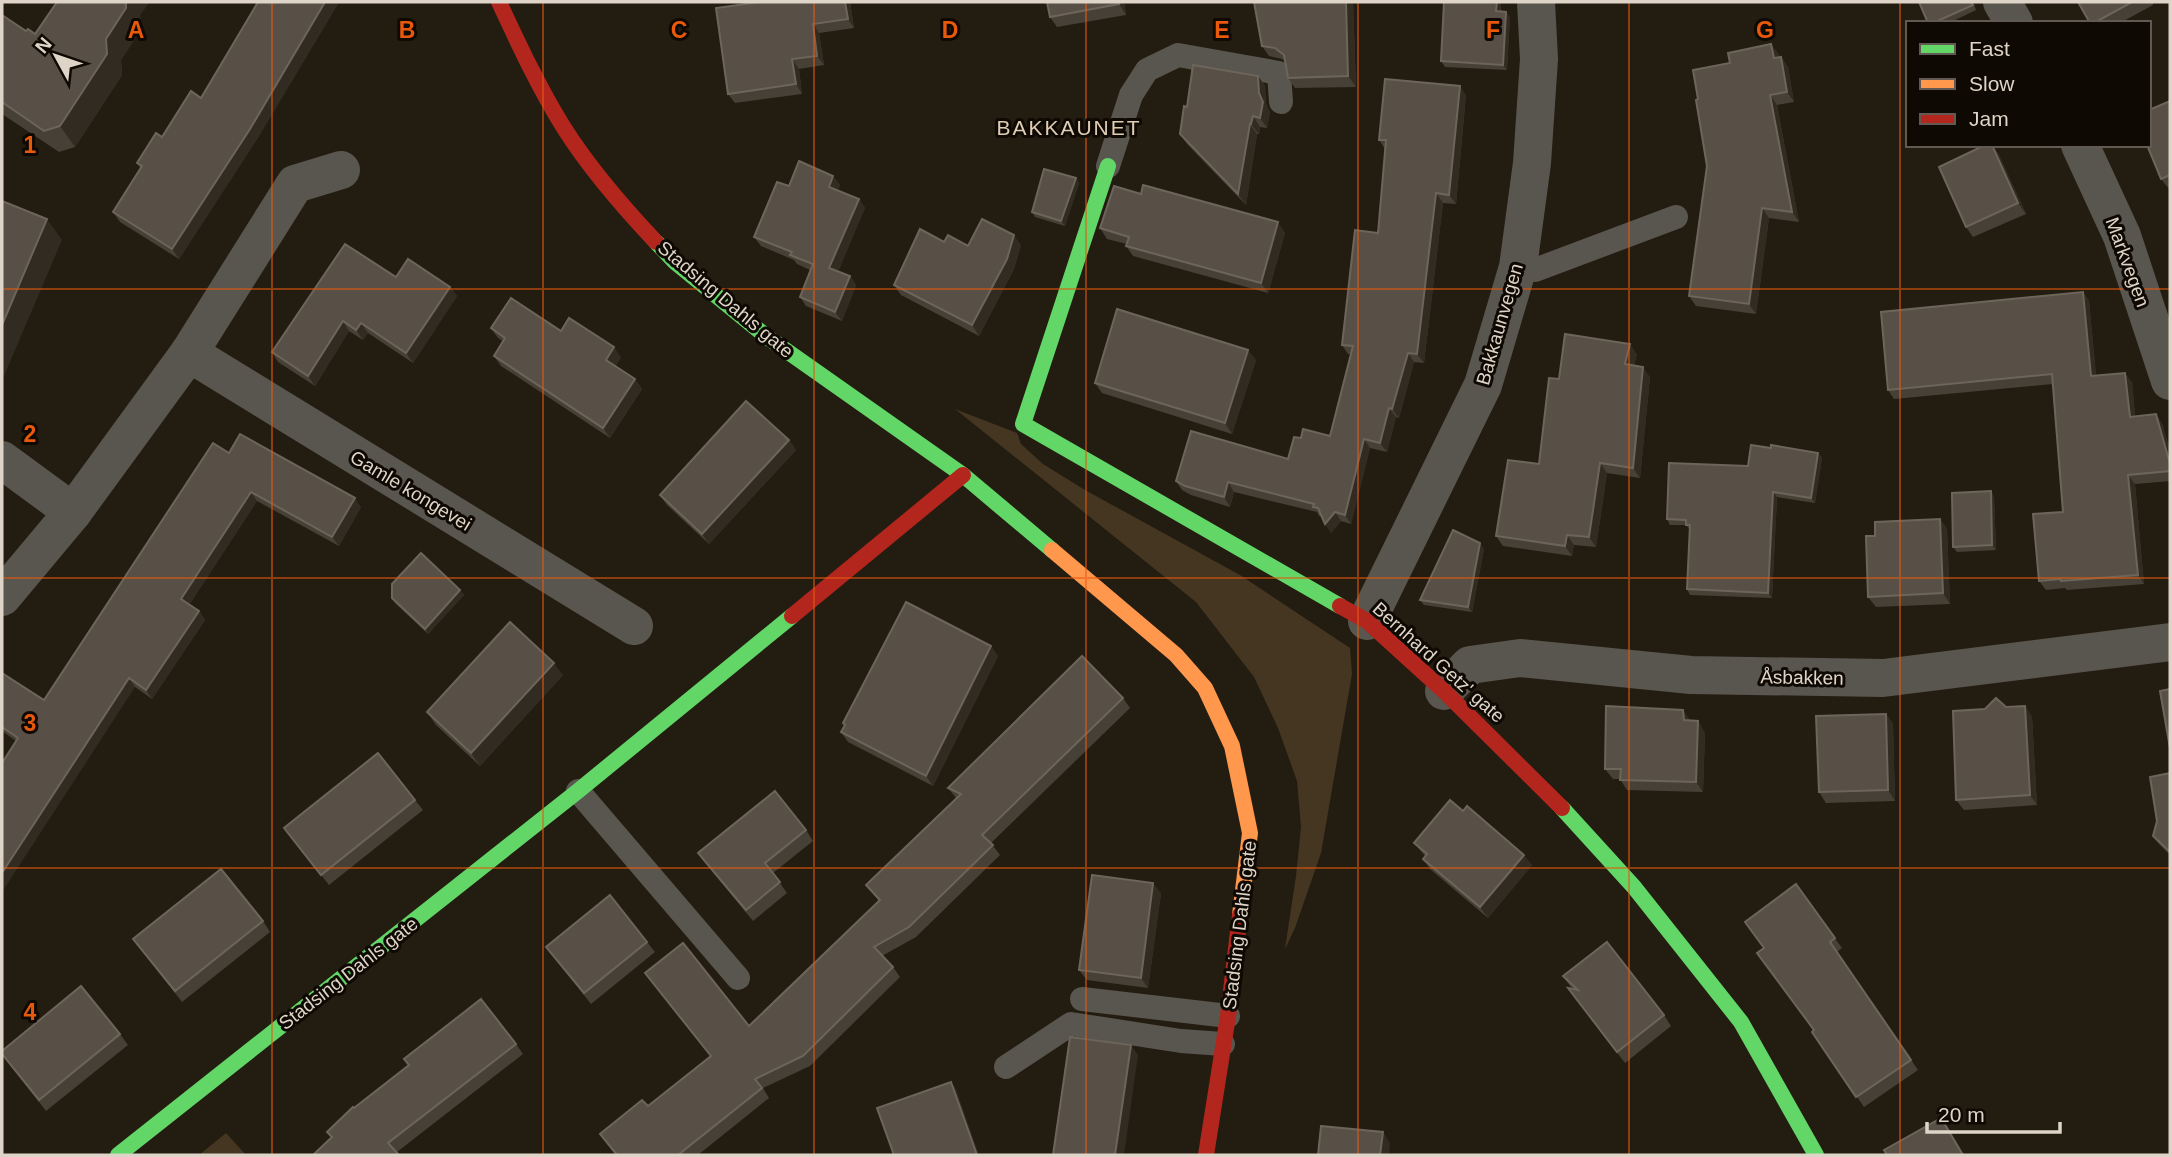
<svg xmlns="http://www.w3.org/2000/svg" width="2172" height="1157" font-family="Arial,sans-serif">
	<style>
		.green { fill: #453621 }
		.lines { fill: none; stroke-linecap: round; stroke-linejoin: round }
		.lane { stroke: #59554f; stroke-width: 24 }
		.street { stroke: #59554f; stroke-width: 38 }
		.fast { stroke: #63d668; stroke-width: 16 }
		.slow { stroke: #ff974d; stroke-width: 16 }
		.jam { stroke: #b3261e; stroke-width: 16 }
		.wall { fill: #474036 }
		.shaded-wall { fill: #322b21 }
		.building { fill: #585046; stroke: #6d655a; stroke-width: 2 }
		.grid { fill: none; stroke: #e8590c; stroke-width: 2; stroke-opacity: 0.55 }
		.labels { text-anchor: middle; stroke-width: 6; stroke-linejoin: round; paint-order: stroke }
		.street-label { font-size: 19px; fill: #ded4c8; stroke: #0f0903 }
		.neighbourhood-label { font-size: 21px; letter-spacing: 2px; fill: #e0cdb5; stroke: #0f0903 }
		.grid-label { font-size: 23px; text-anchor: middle; font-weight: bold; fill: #e8590c; stroke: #0f0903; stroke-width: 6; stroke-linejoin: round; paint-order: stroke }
	</style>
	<rect width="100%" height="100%" fill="#231c11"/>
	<!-- green -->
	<g class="green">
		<polygon points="955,409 1017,433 1021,444 1043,464 1085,490 1240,575 1350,648 1352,674 1321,853 1295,928 1285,949 1296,876 1301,827 1297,781 1278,728 1254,677 1196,602"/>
		<polygon points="226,1133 246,1155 199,1155"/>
	</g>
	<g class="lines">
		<!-- lane -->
		<g class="lane">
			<polyline points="1108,166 1131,95 1147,70 1178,55 1279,73 1281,102"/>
			<polyline points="1518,267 1535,270 1676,217"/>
			<polyline points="578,791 738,978"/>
			<polyline points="1082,999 1228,1016"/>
			<polyline points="1006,1067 1071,1024 1181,1041 1223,1044"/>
		</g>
		<!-- street -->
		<g class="street">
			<polyline points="2002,2 2014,23"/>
			<polyline points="2080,145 2122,236 2170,381"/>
			<polyline points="189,353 634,626"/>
			<polyline points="2,460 73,512"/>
			<polyline points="2,597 73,512 189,353 295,184 341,170"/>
			<polyline points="1367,621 1483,385 1518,267 1532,163 1539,59 1536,2"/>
			<polyline points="1444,691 1470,665 1520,658 1691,675 1883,678 2170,642"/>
		</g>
		<!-- fast -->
		<g class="fast">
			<polyline points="1108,166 1023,424 1340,606"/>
			<polyline points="656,242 675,262 767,337 963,475 1052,550"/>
			<polyline points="1562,808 1634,887 1741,1022 1816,1155"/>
			<polyline points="118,1155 578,791 792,616"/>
		</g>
		<!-- slow -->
		<polyline class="slow" points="1052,550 1176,655 1205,688 1232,746 1250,833 1240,915"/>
		<!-- jam -->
		<g class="jam">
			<path d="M499,2C519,45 539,88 564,128C590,169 622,206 656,242"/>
			<polyline points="1340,606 1367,621 1444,691 1562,808"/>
			<polyline points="792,616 963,475"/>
			<polyline points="1206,1155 1228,1016 1240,915"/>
		</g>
	</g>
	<!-- wall -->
	<g class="wall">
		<polygon points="57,2 149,2 140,15 141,29 121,60 122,75 75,147 59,152 2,114 2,15 26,31 35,34"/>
		<polygon points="258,2 339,2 257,139 179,259 120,222 113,212 140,168 137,163 201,98"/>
		<polygon points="850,2 854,28 819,33 824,65 799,69 802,94 735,103 728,94 716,8"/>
		<polygon points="1124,2 1126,15 1057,27 1050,17"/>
		<polygon points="1353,2 1356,87 1295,88 1288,78 1285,61 1282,59 1269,56 1262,46"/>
		<polygon points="1501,2 1501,11 1510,17 1507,70 1445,67 1441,61"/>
		<polygon points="1973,2 1976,10 1949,23 1928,23"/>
		<polygon points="2078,2 2153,2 2153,5 2120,23 2090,23"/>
		<polygon points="1779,54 1779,57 1781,57 1788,67 1794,102 1777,105 1799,222 1769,218 1756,314 1696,306 1689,296 1707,166"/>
		<polygon points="1258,76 1265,86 1266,104 1270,112 1267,128 1260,127 1259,134 1257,134 1246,205 1187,144 1180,134"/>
		<polygon points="1466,95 1456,204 1443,203 1424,363 1414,362 1399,418 1396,417 1387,452 1370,448 1351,524 1341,521 1331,533 1322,516 1319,516 1317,512 1234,492 1230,507 1191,495 1182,490 1176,481 1288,459 1301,438 1330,436 1351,354 1348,354 1342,345 1378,233 1385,149 1379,140"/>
		<polygon points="2170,101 2170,189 2169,189 2161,179"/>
		<polygon points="1998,153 2026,214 1973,237 1966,227"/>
		<polygon points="833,176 840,185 838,190 859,199 865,208 838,271 850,276 856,285 842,321 806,306 800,297 810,270 797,264 794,260 761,246 754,237"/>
		<polygon points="1076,178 1079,183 1065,226 1035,217 1032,212"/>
		<polygon points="1100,228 1285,233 1268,293 1133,256 1126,246 1127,244 1107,239"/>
		<polygon points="944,242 968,246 1021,245 1014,269 979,336 901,295 894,285"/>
		<polygon points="396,277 450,287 457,296 413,363 368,333 363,340 349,331 315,386 278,362 272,352"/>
		<polygon points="2083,292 2089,301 2096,375 2132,382 2135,416 2162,423 2170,451 2170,481 2135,484 2144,584 2067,590 2065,588 2046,590 2039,581 2063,512 2053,384 1894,399 1888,390"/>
		<polygon points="491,328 561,331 621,357 615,367 635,379 642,389 610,438 501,366 494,356 503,341 498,338"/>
		<polygon points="1637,354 1634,365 1650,377 1640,478 1607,473 1596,547 1574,545 1572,556 1503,546 1496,536 1539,464 1559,379"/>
		<polygon points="1256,360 1232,434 1102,393 1095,383"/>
		<polygon points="789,440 796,450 709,544 667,505 660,495"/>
		<polygon points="1771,448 1818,453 1822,458 1815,503 1777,497 1772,598 1690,595 1687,589 1690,530 1686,525 1670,525 1667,519 1748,466"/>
		<polygon points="229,453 361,507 339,546 257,501 189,605 199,611 205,620 152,699 135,687 16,741 2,731 2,673 44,700"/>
		<polygon points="1991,491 1994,497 1996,550 1957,552 1953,547"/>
		<polygon points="1940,519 1947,529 1950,604 1876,607 1868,597"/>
		<polygon points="1484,549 1472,612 1424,605 1420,600"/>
		<polygon points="460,590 464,595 428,634 395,603 392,598"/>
		<polygon points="998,656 933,786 848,742 841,732 845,726 843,723"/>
		<polygon points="563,675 480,766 436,725 427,712"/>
		<polygon points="1123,698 1130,708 991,843 1000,855 916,937 882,956 893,967 900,977 810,1066 763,1088 769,1098 698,1155 616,1155 600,1134 648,1106 710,1056 645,973 749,1026 879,901 866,885 956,798 948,788"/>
		<polygon points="2025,706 2032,717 2037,805 1964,810 1956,800 2006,707"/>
		<polygon points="1886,714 1893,724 1895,801 1826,803 1819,792"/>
		<polygon points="1705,732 1703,792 1627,790 1620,779 1613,779 1605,769"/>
		<polygon points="2170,773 2170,855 2159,844 2153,836"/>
		<polygon points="415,800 423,810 329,885 284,828"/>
		<polygon points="1463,811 1532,865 1488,918 1430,869 1423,859 1425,856 1414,843"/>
		<polygon points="806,830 813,841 773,873 787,893 753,921 705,863 698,853"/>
		<polygon points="1796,884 1842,948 1837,952 1918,1070 1864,1107 1812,1032 1813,1031 1763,948"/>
		<polygon points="1161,893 1148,988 1087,980 1079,970"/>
		<polygon points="263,921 270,932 182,1002 133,939"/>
		<polygon points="647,942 655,952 591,1004 546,947"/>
		<polygon points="1563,976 1664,1015 1671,1026 1625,1063 1575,998 1568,988 1572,989"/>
		<polygon points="120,1034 128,1045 46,1111 2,1054"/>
		<polygon points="516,1044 523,1054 397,1152 399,1155 313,1155 331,1138 327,1132 354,1108"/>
	</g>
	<!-- shaded-wall -->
	<g class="shaded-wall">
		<polygon points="126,2 149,2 140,15 141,29 121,60 122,75 75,147 60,126"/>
		<polygon points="325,2 339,2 257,139 179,259 172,249"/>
		<polygon points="845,2 850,2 854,28 848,19"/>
		<polygon points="1118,2 1124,2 1126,15 1119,4"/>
		<polygon points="1346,2 1353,2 1356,87 1348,76"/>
		<polygon points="1497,2 1501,2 1500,17 1496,11"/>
		<polygon points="1506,12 1510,17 1507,70 1503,65"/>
		<polygon points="813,24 819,33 824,65 817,56"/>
		<polygon points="1771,44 1779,54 1781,68 1774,58"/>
		<polygon points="1781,57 1788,67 1794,102 1787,92"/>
		<polygon points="792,59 799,69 802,94 796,84"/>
		<polygon points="1258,76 1265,86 1266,104 1270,112 1267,128 1260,118"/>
		<polygon points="1460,86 1466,95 1456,204 1449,195"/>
		<polygon points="1770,95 1777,105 1799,222 1792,212"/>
		<polygon points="1253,116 1260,127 1259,134 1251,124"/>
		<polygon points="1250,124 1257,134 1246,205 1238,194"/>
		<polygon points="1992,145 1998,153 2026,214 2018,203"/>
		<polygon points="833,176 840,185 836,196 829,187"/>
		<polygon points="1076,178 1079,183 1065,226 1061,221"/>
		<polygon points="1436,193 1443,203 1424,363 1417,354"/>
		<polygon points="859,199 865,208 836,277 829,268"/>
		<polygon points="1762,208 1769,218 1756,314 1749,304"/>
		<polygon points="47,219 62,240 4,376 2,372 2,325"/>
		<polygon points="1278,222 1285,233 1268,293 1261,283"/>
		<polygon points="1014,235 1021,245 1014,269 979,336 972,325"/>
		<polygon points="850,276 856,285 842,321 835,312"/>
		<polygon points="450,287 457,296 413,363 406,353"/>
		<polygon points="2083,292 2089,301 2097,385 2091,376"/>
		<polygon points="343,321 349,331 315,386 308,376"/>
		<polygon points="361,323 368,333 363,340 356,330"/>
		<polygon points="1630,344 1637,354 1632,374 1625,364"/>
		<polygon points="614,347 621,357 613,370 606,360"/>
		<polygon points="1248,350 1256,360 1232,434 1225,423"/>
		<polygon points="1408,353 1414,362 1399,418 1392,409"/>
		<polygon points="1643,367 1650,377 1640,478 1633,468"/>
		<polygon points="2125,373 2132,382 2136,426 2130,417"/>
		<polygon points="635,379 642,389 610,438 603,428"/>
		<polygon points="1389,408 1396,417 1387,452 1380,443"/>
		<polygon points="2156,414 2162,423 2170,451 2170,464"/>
		<polygon points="1364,439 1370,448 1351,524 1345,515"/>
		<polygon points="789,440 796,450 709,544 702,534"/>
		<polygon points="1818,453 1822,458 1815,503 1811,498"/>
		<polygon points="1600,463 1607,473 1596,547 1589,537"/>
		<polygon points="2128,475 2135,484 2144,584 2138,575"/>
		<polygon points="1228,482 1234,492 1230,507 1224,497"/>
		<polygon points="1991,491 1994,497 1996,550 1992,545"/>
		<polygon points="251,492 257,501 187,608 181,599"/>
		<polygon points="1773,492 1777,497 1772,598 1768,593"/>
		<polygon points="355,498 361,507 339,546 332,537"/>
		<polygon points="1335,512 1341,521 1331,533 1325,524"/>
		<polygon points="1940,519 1947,529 1950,604 1943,593"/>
		<polygon points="1567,535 1574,545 1572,556 1565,546"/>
		<polygon points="1480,543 1484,549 1472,612 1468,607"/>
		<polygon points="460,590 464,595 428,634 425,629"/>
		<polygon points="199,611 205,620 152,699 146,690"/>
		<polygon points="991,646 998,656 933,786 926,776"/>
		<polygon points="554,663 563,675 480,766 471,753"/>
		<polygon points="129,678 135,687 2,892 2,873"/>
		<polygon points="2025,706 2032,717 2037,805 2030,795"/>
		<polygon points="1683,710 1690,720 1684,720"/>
		<polygon points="1886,714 1893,724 1895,801 1888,790"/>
		<polygon points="1698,721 1705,732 1703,792 1696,782"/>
		<polygon points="1524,855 1532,865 1488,918 1480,907"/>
		<polygon points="1153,883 1161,893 1148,988 1141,978"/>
		<polygon points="1131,1045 1138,1055 1124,1155 1115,1155"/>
		<polygon points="951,1082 956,1089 979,1155 977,1155"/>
		<polygon points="1941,1118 1948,1127 1964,1155 1963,1155"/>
		<polygon points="1383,1132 1390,1143 1389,1155 1380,1155"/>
	</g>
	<!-- building -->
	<g class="building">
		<polygon points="57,2 126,2 126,8 106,39 107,54 60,126 44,131 2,102 2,15 26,31 28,29 35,34"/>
		<polygon points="258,2 325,2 250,129 172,249 113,212 142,166 137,163 156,133 162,137 191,91 201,98"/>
		<polygon points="760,2 845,2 848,19 813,24 817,56 792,59 796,84 728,94 716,8"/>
		<polygon points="1047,2 1118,2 1119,4 1050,17"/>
		<polygon points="1254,2 1346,2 1348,76 1288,78 1284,55 1275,48 1262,46"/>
		<polygon points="1444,2 1497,2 1496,11 1506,12 1503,65 1441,61"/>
		<polygon points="1919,2 1971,2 1973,5 1933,23 1928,23"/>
		<polygon points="2078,2 2132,2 2094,23 2090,23"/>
		<polygon points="1771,44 1774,58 1781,57 1787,92 1770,95 1792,212 1762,208 1749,304 1689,296 1707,166 1696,100 1698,99 1693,70 1730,63 1728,53"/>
		<polygon points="1193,65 1258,76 1259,93 1263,102 1260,118 1253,116 1251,124 1250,124 1238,194 1180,134 1184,106 1187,107"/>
		<polygon points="1385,79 1460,86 1449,195 1436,193 1417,354 1408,353 1392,409 1389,408 1380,443 1364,439 1345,515 1335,512 1325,524 1318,508 1313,507 1314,504 1228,482 1224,497 1185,486 1176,481 1191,431 1288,459 1294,437 1301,438 1303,429 1330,436 1353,346 1342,345 1355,230 1378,233 1386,140 1379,140"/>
		<polygon points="2170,101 2170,175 2161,179 2147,145 2149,145 2149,110"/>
		<polygon points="1985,145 1992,145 2018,203 1966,227 1939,167"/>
		<polygon points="799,161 833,176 829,187 859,199 829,268 850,276 835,312 800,297 813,264 790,255 792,252 754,237 777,182 789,186"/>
		<polygon points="1044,169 1076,178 1061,221 1032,212"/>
		<polygon points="1143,185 1278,222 1261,283 1126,246 1129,237 1100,228 1114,186 1141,194"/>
		<polygon points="2,201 47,219 2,325"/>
		<polygon points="982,219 1014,235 1007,259 972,325 894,285 920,229 944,242 948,235 968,246"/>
		<polygon points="345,244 396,277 408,259 450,287 406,353 361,323 356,330 343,321 308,376 272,352"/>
		<polygon points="2083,292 2091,376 2125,373 2130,417 2156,414 2170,464 2170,471 2128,475 2138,575 2061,581 2061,579 2039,581 2033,514 2063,512 2052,374 1888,390 1881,312"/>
		<polygon points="511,298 561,331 569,318 614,347 606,360 635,379 603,428 494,356 505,338 491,328"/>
		<polygon points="1117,309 1248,350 1225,423 1095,383"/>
		<polygon points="1565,334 1630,344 1625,364 1643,367 1633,468 1600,463 1589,537 1567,535 1565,546 1496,536 1508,460 1539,464 1549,378 1559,379"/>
		<polygon points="746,401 789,440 702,534 660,495"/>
		<polygon points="240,434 355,498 332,537 251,492 181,599 199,611 146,690 129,678 2,873 2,763 18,738 2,727 2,673 44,700 213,443 229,453"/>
		<polygon points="1751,445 1771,448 1771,445 1818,453 1811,498 1773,492 1768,593 1687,589 1690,525 1686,525 1686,520 1667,519 1669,463 1748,466"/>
		<polygon points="1991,491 1992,545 1953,547 1952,493"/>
		<polygon points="1940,519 1943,593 1868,597 1866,536 1875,536 1875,522"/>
		<polygon points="1453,530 1480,543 1468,607 1420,600"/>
		<polygon points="421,553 460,590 425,629 392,598 392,584"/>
		<polygon points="906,602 991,646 926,776 841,732 845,725 843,723"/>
		<polygon points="510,622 554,663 471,753 427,712"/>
		<polygon points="1082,656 1123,698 982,835 993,845 909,927 874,947 893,967 803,1056 755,1079 762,1088 678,1155 617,1155 600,1134 642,1100 648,1106 711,1056 645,973 683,943 749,1026 880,900 866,885 961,794 948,788"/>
		<polygon points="2170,689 2170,748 2160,691"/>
		<polygon points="1996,698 2006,707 2025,706 2030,795 1956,800 1953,711 1985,709"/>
		<polygon points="1606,706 1683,710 1684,720 1698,721 1696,782 1620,780 1621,769 1605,769"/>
		<polygon points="1886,714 1888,790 1819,792 1816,716"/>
		<polygon points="378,753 415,800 321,875 284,828"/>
		<polygon points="2170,773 2170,852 2153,836 2157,821 2150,777"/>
		<polygon points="775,791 806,830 765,863 780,882 746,910 698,853"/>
		<polygon points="1450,800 1463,811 1467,806 1524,855 1480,907 1423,859 1427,854 1414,843"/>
		<polygon points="221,869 263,921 175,991 133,939"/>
		<polygon points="1092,875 1153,883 1141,978 1079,970"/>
		<polygon points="1796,884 1835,938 1830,942 1911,1060 1856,1097 1812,1032 1814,1030 1757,953 1764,948 1745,922"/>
		<polygon points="610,895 647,942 584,993 546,947"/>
		<polygon points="1607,942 1664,1015 1617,1052 1568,988 1578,990 1563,976"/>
		<polygon points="81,986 120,1034 39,1100 2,1054 2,1051"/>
		<polygon points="481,999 516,1044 388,1143 398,1154 396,1155 313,1155 332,1137 327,1132 353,1107 354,1108 409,1065 404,1059"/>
		<polygon points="1070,1037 1131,1045 1115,1155 1053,1155"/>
		<polygon points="951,1082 977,1155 894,1155 877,1108"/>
		<polygon points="1941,1118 1963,1155 1887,1155 1884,1150"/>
		<polygon points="1321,1126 1383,1132 1380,1155 1318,1155"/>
	</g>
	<!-- grid -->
	<path class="grid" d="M272,2V1155M543,2V1155M814,2V1155M1086,2V1155M1358,2V1155M1629,2V1155M1900,2V1155M2,289H2170M2,578H2170M2,868H2170"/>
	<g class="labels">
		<!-- street labels -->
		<g class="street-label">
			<text transform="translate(2128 262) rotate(70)" y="7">Markvegen</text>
			<text transform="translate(726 299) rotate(40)" y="7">Stadsing Dahls gate</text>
			<text transform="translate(1499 324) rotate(-74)" y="7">Bakkaunvegen</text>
			<text transform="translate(411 490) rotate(31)" y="7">Gamle kongevei</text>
			<text transform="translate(1439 662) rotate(42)" y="7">Bernhard Getz' gate</text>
			<text transform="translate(1802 677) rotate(1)" y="7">Åsbakken</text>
			<text transform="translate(1239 925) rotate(-83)" y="7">Stadsing Dahls gate</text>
			<text transform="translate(348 973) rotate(-38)" y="7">Stadsing Dahls gate</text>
		</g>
		<!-- neighbourhood labels -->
		<g class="neighbourhood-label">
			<text x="1069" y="135">BAKKAUNET</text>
		</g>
	</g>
	<g class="grid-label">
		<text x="136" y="38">A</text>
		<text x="407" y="38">B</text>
		<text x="679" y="38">C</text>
		<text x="950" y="38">D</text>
		<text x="1222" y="38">E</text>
		<text x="1493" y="38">F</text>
		<text x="1765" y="38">G</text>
		<text x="30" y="153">1</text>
		<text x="30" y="442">2</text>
		<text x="30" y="731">3</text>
		<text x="30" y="1020">4</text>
	</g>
	<!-- border -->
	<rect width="2172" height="1157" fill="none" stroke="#ded4c8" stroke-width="7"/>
	<!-- legend -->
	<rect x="1906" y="21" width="245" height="126" fill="#0f0903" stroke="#625a52" stroke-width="2"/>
	<rect x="1920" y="44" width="35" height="10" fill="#63d668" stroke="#625a52" stroke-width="2"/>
	<text x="1969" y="56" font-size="21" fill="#ded4c8">Fast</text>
	<rect x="1920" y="79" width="35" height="10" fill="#ff974d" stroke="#625a52" stroke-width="2"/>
	<text x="1969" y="91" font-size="21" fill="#ded4c8">Slow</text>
	<rect x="1920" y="114" width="35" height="10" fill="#b3261e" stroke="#625a52" stroke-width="2"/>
	<text x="1969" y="126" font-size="21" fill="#ded4c8">Jam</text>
	<!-- north arrow -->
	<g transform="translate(56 56) rotate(310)" stroke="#0f0903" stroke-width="5" paint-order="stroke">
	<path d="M0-5L12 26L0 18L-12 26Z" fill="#ded4c8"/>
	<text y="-10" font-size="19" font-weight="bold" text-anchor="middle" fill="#ded4c8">N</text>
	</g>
	<!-- scale -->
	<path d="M1927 1122v10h133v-10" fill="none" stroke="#ded4c8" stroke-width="3.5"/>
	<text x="1938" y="1122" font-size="21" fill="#ded4c8" stroke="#0f0903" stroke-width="5" paint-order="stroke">20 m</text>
</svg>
